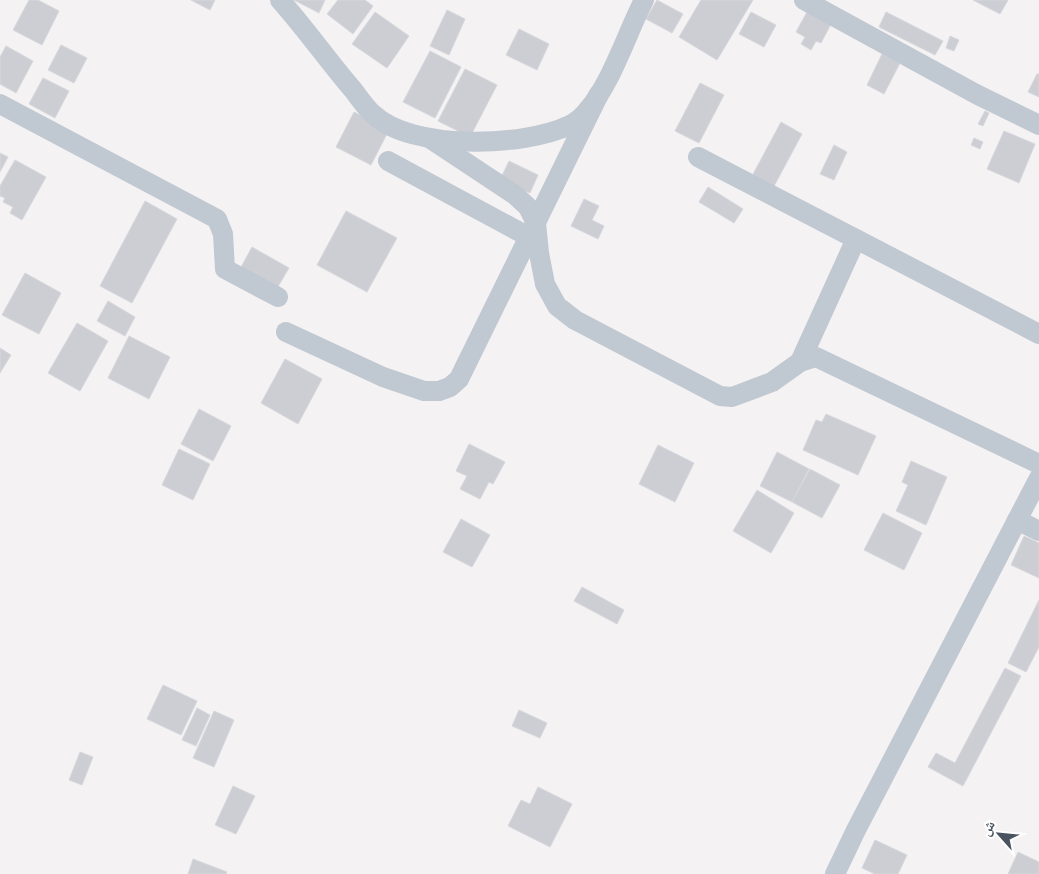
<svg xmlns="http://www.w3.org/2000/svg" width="1039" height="874" font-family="'DM Sans','Noto Naskh Arabic',sans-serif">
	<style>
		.building { fill: #ccced4; stroke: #d6d8dd }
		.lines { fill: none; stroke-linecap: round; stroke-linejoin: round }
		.minor { stroke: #c0c8d1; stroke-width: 20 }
	</style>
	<rect width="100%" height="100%" fill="#f4f2f2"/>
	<!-- building -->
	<g class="building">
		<polygon points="29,0 38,0 59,11 42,45 13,30"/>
		<polygon points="191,0 215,0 210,10"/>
		<polygon points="294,0 325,0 319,13"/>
		<polygon points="338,0 365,0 373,6 353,34 327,14"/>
		<polygon points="657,0 683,14 672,33 646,19"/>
		<polygon points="701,0 753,0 717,60 679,37"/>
		<polygon points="973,0 1008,0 1000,14"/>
		<polygon points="447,10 465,19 449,55 430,46"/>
		<polygon points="375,12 409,36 387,68 352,44"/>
		<polygon points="751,12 776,25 764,47 739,34"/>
		<polygon points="807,12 831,24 821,43 816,41 811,50 801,44 805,37 796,32"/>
		<polygon points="886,12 943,41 935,55 879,27"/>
		<polygon points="519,29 549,44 537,70 506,55"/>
		<polygon points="950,36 959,40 954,51 946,48"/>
		<polygon points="61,45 87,58 74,83 48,70"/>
		<polygon points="6,46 33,61 16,93 0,84 0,57"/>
		<polygon points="430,51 461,67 435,118 403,102"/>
		<polygon points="882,54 900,63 884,94 867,85"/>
		<polygon points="465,69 497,85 470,137 438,121"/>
		<polygon points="1037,74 1039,74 1039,97 1028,92"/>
		<polygon points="43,78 69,91 55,118 29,104"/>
		<polygon points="700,83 724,95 699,143 675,131"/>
		<polygon points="985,111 989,113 983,126 978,124"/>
		<polygon points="354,112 389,130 371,165 336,147"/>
		<polygon points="781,122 802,134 773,188 752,176"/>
		<polygon points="1004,131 1035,144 1019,183 987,169"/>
		<polygon points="974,138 983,142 980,149 971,145"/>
		<polygon points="834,145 847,152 834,180 820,174"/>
		<polygon points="0,153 8,157 0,172"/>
		<polygon points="15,160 46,177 22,220 10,213 13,207 3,202 5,198 0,196 0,186"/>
		<polygon points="509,161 538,175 530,193 500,180"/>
		<polygon points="708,187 743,209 734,223 699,202"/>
		<polygon points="584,199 599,206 592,220 604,226 598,239 571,226"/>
		<polygon points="145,201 177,219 132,303 100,286"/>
		<polygon points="346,211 397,238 367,292 317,265"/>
		<polygon points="252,247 289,268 276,290 240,269"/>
		<polygon points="25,273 61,293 39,334 2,315"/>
		<polygon points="108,301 135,317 125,336 97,321"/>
		<polygon points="77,323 108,341 80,391 48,373"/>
		<polygon points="129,336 170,357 149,399 108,378"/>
		<polygon points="0,348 11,355 0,373"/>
		<polygon points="285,359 322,379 298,424 261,403"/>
		<polygon points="199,409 231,426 213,461 181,444"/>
		<polygon points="826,414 876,436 858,475 803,450 816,420 822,422"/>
		<polygon points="469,444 505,462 493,484 489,482 480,499 460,489 467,476 456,471"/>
		<polygon points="658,445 694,463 675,502 639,484"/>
		<polygon points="179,449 210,464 193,500 162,485"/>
		<polygon points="777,452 809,469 792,502 760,486"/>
		<polygon points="911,461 947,477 926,525 896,511 908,485 902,482"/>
		<polygon points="810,469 840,485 822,518 792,502"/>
		<polygon points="757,490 794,513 771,553 733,531"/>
		<polygon points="883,513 922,533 904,570 864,550"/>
		<polygon points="461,519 490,535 472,567 443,552"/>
		<polygon points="1024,536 1039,543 1039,578 1011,565"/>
		<polygon points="582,587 624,610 617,624 574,601"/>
		<polygon points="1039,600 1039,647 1026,672 1008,663"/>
		<polygon points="1005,668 1021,676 963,786 928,767 936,753 955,763"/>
		<polygon points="163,685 197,701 181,735 147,719"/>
		<polygon points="197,708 210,715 196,746 182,740"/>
		<polygon points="519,710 547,723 540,738 512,726"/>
		<polygon points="214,711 234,720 214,767 193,758"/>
		<polygon points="80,752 93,757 82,785 69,780"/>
		<polygon points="233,786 255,796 236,834 215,825"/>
		<polygon points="538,787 572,804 550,847 508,826 521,800 530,804"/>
		<polygon points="875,840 907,855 898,874 875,874 862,868"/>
		<polygon points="1018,852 1039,862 1039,874 1008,874"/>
		<polygon points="193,859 227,872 226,874 188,874"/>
	</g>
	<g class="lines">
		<!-- minor -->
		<g class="minor">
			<path d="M280,0C306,29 328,61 354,91C360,99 366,108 373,114C411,151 524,147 570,125C576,122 583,116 587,111C611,84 627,33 644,0"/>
			<polyline points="804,0 976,94 1039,125"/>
			<polyline points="0,104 217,219 223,234 225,269 278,297"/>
			<polyline points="429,138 515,195 528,207 536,223 539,253 545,284 557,306 575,320 720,396 732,397 772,382 800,362 816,357 1039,464"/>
			<polyline points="698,157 1039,334"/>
			<polyline points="388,161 529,237"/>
			<polyline points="286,332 383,377 424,391 439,391 450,387 459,379 599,94"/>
			<polyline points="800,362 856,239"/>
			<polyline points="1017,520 1039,531"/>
			<polyline points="835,874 856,830 1039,478"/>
		</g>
	</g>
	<!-- north arrow -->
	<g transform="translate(999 834) rotate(297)" stroke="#ffffff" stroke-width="4" paint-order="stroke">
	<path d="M0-4L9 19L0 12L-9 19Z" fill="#495460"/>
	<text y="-8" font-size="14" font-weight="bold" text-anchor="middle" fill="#495460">ش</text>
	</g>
</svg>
